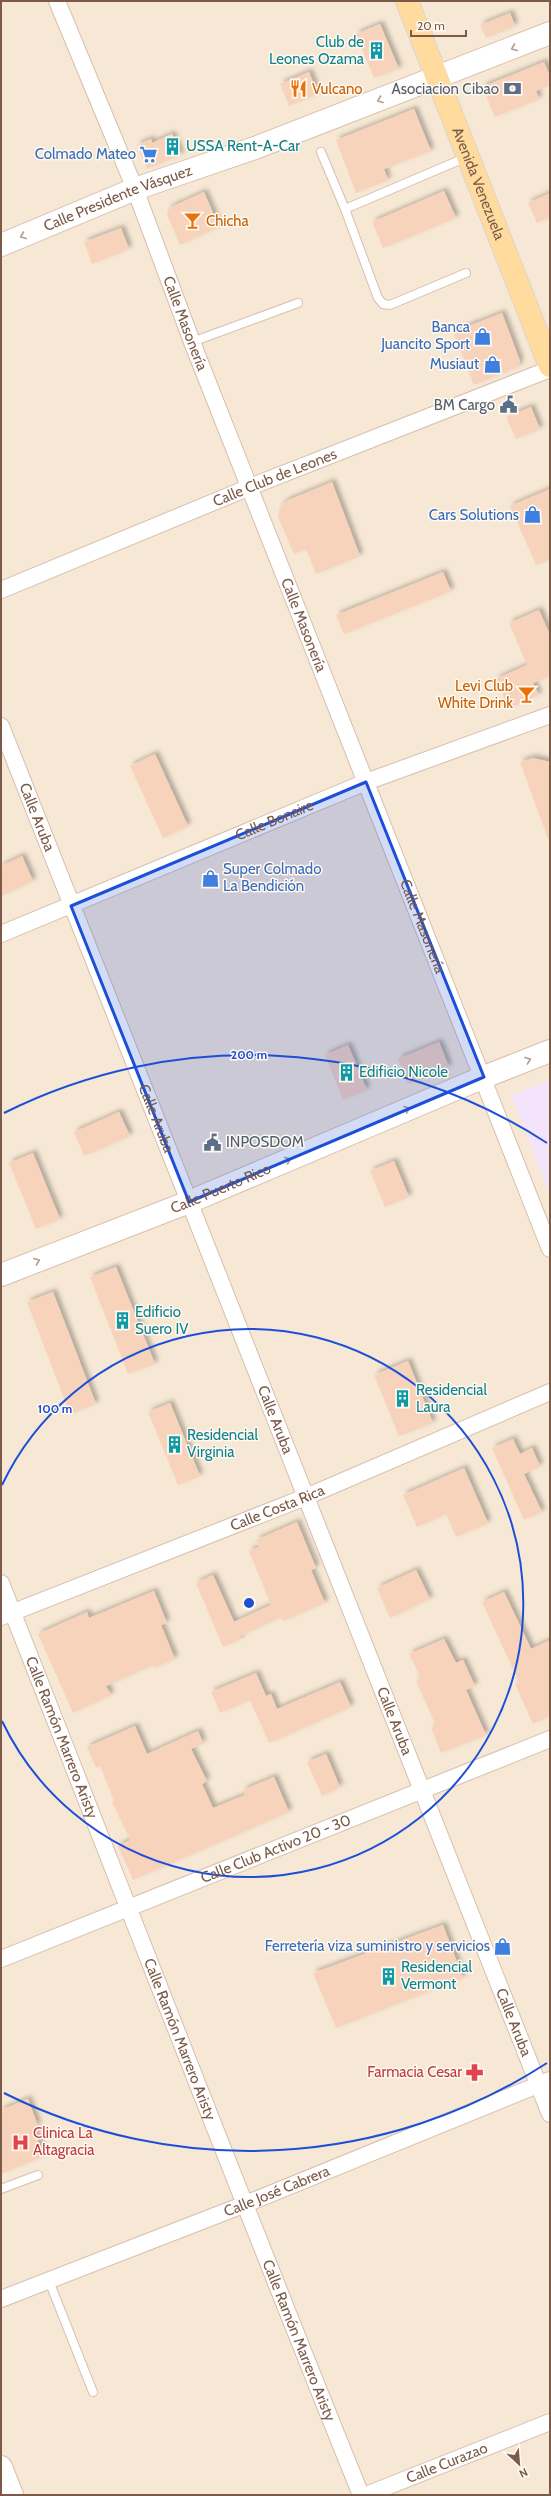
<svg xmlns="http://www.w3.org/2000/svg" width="551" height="2496" font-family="Cabin,sans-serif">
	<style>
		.residential { fill: #f7e8d5 }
		.education { fill: #f3e4fb }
		.building { fill: #f7d3bc; filter: url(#shadow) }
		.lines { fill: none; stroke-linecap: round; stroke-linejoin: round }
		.lane-casing { stroke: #d5bfae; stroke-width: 10 }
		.street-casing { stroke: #d5bfae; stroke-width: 18 }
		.secondary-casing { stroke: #d9bfab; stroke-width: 24 }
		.primary-casing { stroke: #ddd4cf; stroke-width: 24 }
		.lane { stroke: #fff; stroke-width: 8 }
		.street { stroke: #fff; stroke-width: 16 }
		.secondary { stroke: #fff; stroke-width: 22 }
		.primary { stroke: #ffdb9e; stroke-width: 22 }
		.oneway { stroke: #b09c91 }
		.marked { fill: #1d4ed8; fill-opacity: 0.2; stroke: #1d4ed8; stroke-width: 3; stroke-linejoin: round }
		.ring { fill: none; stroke: #1d4ed8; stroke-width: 2 }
		.labels { text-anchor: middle; stroke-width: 3; stroke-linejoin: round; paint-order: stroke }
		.culture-label { font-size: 15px; fill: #0d838f; stroke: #fff9f0; text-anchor: start }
		.food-label { font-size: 15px; fill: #c56008; stroke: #fff9f0; text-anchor: start }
		.service-label { font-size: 15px; fill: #4e5e75; stroke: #fff9f0; text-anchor: end }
		.shop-label { font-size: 15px; fill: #366cbe; stroke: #fff9f0; text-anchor: end }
		.street-label { font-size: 15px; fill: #7c5a48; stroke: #fff9f0 }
		.health-label { font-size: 15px; fill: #be3a42; stroke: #fff9f0; text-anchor: end }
		.centre { fill: #1d4ed8; stroke: #fff9f0; stroke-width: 2 }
		.ring-label { font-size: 12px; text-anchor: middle; font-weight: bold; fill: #1d4ed8; stroke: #fff9f0; stroke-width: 3; stroke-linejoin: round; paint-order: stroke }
	</style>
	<defs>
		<filter id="shadow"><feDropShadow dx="3.5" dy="-3.5" stdDeviation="2" flood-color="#0004"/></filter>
	</defs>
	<rect width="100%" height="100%" fill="#fff6e8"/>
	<!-- residential -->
	<rect class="residential" x="1" y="1" width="549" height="2494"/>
	<!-- education -->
	<polygon class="education" points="550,1080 550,1194 511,1095"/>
	<!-- building -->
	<g class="building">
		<polygon points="510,13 515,26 486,38 480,25"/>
		<polygon points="380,24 399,69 374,78 356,34"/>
		<polygon points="544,62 550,76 550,85 536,91 539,99 495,117 482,87"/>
		<polygon points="309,72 318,94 289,106 280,84"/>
		<polygon points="414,109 431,151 384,169 388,180 356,193 336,140"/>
		<polygon points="172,134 181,155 147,169 137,145 151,139 152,143"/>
		<polygon points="444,191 456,218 383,248 372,222"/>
		<polygon points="204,192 219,227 180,245 167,215 169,208"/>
		<polygon points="550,193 550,217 537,223 528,203"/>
		<polygon points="121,228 129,249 92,264 84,242"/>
		<polygon points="502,313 520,361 518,367 474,385 453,332"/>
		<polygon points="531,407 540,429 516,439 506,417"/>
		<polygon points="332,482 360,556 316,574 306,549 294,554 278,517 280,507 286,501"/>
		<polygon points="550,489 550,559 536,565 510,506"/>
		<polygon points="443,572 451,591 344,634 336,615"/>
		<polygon points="539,610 550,635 550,676 533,683 539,695 509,708 496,679 527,665 509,623"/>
		<polygon points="155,754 188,826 163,838 130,766"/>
		<polygon points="533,758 550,762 550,839 548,839 520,762"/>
		<polygon points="22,856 33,881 1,896 1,866"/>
		<polygon points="439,1042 449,1067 408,1084 398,1059"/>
		<polygon points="348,1045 367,1090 343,1100 325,1055"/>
		<polygon points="119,1112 130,1136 84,1156 74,1132"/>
		<polygon points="33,1153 60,1219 36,1229 9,1163"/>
		<polygon points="394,1161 409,1197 385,1207 370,1171"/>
		<polygon points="116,1267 155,1364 128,1374 90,1277"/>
		<polygon points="53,1292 96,1404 70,1414 27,1302"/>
		<polygon points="408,1361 433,1423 399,1436 374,1375"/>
		<polygon points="170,1403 200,1476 178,1485 148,1412"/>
		<polygon points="513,1439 520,1454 532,1448 540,1466 524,1474 542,1512 524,1520 492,1448"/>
		<polygon points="464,1468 488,1523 456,1537 446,1514 417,1527 403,1495"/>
		<polygon points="297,1522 316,1568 311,1570 325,1603 283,1621 281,1617 240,1636 241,1639 223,1647 196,1583 213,1575 234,1622 271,1605 249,1551 259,1547 256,1540"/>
		<polygon points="416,1570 430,1599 390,1618 377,1588"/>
		<polygon points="154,1591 167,1623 161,1625 175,1659 154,1668 153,1665 106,1686 111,1695 73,1713 38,1634 87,1612 89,1618"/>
		<polygon points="504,1592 531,1649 550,1640 550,1716 533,1724 515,1684 519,1682 482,1602"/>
		<polygon points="444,1639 456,1663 463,1660 475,1686 466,1690 486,1735 441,1753 431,1728 436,1726 416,1681 421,1679 409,1654"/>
		<polygon points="256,1673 266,1696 271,1694 277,1709 340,1682 351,1707 269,1743 250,1700 220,1713 211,1692"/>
		<polygon points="135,1726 147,1754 198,1731 203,1743 191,1749 207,1781 202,1784 213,1808 245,1795 243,1790 274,1777 289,1812 133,1880 118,1846 130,1840 112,1802 114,1801 100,1766 96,1768 87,1747"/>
		<polygon points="326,1754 340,1787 322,1796 307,1762"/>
		<polygon points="443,1925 463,1978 336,2028 313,1973"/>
		<polygon points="28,2099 38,2126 33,2128 44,2156 1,2174 1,2110"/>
	</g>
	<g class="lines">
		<defs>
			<g id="lane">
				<polyline points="321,152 345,209 467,157"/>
				<polyline points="345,209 378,298 383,304 390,305 466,273"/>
				<polyline points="192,342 298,303"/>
				<polyline points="1,2189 38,2175"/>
				<polyline points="49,2281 93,2392"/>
			</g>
			<g id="street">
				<path id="s1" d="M57,1L135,189L192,342L550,1249"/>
				<path id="s2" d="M1,590L250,487L550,369"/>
				<path id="s3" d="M1,726L550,2114"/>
				<path id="s4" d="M1,934L366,782L550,715"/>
				<path id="s5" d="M1,1583C121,1887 238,2192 361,2495"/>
				<path id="s6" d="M1,1617L308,1496L550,1392"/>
				<path id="s7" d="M1,1959L550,1739"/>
				<path id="s8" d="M1,2299L243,2205L550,2080"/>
				<path id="s9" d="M366,2495L550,2422"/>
			</g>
			<g id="secondary">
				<path id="s10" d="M1,245L135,189L255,148L550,33"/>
				<path id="s11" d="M1,1275L189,1202L484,1077L550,1051"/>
				<polyline points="1,2467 12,2495"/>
			</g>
			<g id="primary">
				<path id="s12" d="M407,1L550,366"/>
			</g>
		</defs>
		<!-- lane casing -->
		<use href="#lane" class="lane-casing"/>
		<!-- street casing -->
		<use href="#street" class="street-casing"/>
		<!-- secondary casing -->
		<use href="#secondary" class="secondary-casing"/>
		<!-- primary casing -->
		<use href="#primary" class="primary-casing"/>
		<!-- lane -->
		<use href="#lane" class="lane"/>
		<!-- street -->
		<use href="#street" class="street"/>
		<!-- secondary -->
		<use href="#secondary" class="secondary"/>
		<!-- primary -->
		<use href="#primary" class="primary"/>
	</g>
	<!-- one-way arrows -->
	<defs><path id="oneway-chevron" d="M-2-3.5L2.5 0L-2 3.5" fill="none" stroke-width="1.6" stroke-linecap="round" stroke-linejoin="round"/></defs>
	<g class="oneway">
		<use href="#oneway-chevron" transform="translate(514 48) rotate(158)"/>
		<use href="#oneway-chevron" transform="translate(380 100) rotate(159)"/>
		<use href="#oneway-chevron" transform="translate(23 236) rotate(157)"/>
		<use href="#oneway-chevron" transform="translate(528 1060) rotate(-21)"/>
		<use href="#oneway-chevron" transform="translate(407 1109) rotate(-23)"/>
		<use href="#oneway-chevron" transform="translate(288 1160) rotate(-23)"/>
		<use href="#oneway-chevron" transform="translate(37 1261) rotate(-21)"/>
	</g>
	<!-- marked area -->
	<path class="marked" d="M366,782L484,1077L189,1202L71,906Z"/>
	<!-- distance rings -->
	<g class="ring">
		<path d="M2 1485A274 274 0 1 1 2 1721"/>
		<path d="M547 2063A548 548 0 0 1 4 2093M4 1113A548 548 0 0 1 547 1143"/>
	</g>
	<!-- icons -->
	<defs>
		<symbol id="building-bare" viewBox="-9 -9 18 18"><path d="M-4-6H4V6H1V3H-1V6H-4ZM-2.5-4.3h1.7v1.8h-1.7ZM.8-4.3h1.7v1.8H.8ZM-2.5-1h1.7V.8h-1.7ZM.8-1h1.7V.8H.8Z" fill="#0f9aa8" stroke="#fff9f0" stroke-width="2.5" paint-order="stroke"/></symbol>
		<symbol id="restaurant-bare" viewBox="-9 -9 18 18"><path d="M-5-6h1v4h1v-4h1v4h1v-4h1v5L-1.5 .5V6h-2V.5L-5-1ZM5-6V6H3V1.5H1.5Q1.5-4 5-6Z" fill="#e8710a" stroke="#fff9f0" stroke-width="2.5" paint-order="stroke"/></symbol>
		<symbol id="bank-bare" viewBox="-9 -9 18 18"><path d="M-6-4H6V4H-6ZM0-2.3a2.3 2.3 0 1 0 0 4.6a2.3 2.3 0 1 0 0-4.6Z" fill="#5c6f8a" stroke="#fff9f0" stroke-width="2.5" paint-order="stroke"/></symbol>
		<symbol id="supermarket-bare" viewBox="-9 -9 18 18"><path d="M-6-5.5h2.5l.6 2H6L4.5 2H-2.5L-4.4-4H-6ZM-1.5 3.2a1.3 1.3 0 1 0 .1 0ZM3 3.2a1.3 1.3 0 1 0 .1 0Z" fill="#3f7fe0" stroke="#fff9f0" stroke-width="2.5" paint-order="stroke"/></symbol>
		<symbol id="bar-bare" viewBox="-9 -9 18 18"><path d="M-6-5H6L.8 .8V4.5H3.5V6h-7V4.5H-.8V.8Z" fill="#e8710a" stroke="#fff9f0" stroke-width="2.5" paint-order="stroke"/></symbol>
		<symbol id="shop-bare" viewBox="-9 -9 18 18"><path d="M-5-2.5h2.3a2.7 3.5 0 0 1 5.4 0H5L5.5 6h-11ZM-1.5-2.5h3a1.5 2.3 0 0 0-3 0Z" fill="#3f7fe0" stroke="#fff9f0" stroke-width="2.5" paint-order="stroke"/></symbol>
		<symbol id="civic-bare" viewBox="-9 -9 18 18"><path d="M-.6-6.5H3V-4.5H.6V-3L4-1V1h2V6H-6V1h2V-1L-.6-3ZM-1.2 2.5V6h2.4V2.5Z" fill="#5c6f8a" stroke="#fff9f0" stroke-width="2.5" paint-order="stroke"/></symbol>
		<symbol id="pharmacy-bare" viewBox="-9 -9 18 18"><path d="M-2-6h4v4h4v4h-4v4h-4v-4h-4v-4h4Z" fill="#e0444e" stroke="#fff9f0" stroke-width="2.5" paint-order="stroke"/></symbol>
		<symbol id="hospital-bare" viewBox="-9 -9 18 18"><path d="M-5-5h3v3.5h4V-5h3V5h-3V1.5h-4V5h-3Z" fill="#e0444e" stroke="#fff9f0" stroke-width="2.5" paint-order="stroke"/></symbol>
	</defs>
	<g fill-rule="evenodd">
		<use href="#building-bare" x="364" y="38" width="25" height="25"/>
		<use href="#restaurant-bare" x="286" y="76" width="25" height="25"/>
		<use href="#bank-bare" x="500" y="76" width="25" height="25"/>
		<use href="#building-bare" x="160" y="134" width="25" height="25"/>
		<use href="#supermarket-bare" x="136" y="142" width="25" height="25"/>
		<use href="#bar-bare" x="180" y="208" width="25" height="25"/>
		<use href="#shop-bare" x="470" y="324" width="25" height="25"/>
		<use href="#shop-bare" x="480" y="352" width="25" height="25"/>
		<use href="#civic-bare" x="496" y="392" width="25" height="25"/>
		<use href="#shop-bare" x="520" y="502" width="25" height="25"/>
		<use href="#bar-bare" x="514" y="682" width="25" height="25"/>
		<use href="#shop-bare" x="198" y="866" width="25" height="25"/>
		<use href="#building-bare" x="334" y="1060" width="25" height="25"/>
		<use href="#civic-bare" x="200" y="1130" width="25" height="25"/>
		<use href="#building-bare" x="110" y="1308" width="25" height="25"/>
		<use href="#building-bare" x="390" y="1386" width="25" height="25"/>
		<use href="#building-bare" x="162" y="1432" width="25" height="25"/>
		<use href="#shop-bare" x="490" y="1934" width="25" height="25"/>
		<use href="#building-bare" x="376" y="1964" width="25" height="25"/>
		<use href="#pharmacy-bare" x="462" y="2060" width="25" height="25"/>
		<use href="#hospital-bare" x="8" y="2130" width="25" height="25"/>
	</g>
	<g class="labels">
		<!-- culture labels -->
		<g class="culture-label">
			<text x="364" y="47" text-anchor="end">Club de<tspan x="364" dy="17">Leones Ozama</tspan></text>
			<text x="186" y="151">USSA Rent-A-Car</text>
			<text x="359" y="1077">Edificio Nicole</text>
			<text x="135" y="1317">Edificio<tspan x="135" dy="17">Suero IV</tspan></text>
			<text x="416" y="1395">Residencial<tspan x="416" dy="17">Laura</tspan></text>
			<text x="187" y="1440">Residencial<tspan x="187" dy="17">Virginia</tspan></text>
			<text x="401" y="1972">Residencial<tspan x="401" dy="17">Vermont</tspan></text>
		</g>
		<!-- food labels -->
		<g class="food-label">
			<text x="312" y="94">Vulcano</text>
			<text x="206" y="226">Chicha</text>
			<text x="513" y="691" text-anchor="end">Levi Club<tspan x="513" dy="17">White Drink</tspan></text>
		</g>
		<!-- service labels -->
		<g class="service-label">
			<text x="499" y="94">Asociacion Cibao</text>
			<text x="495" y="410">BM Cargo</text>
			<text x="226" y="1147" text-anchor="start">INPOSDOM</text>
		</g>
		<!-- shop labels -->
		<g class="shop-label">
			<text x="136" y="159">Colmado Mateo</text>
			<text x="470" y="332">Banca<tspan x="470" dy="17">Juancito Sport</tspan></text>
			<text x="479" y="369">Musiaut</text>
			<text x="519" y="520">Cars Solutions</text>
			<text x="223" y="874" text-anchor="start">Super Colmado<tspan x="223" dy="17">La Bendición</tspan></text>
			<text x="490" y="1951">Ferretería viza suministro y servicios</text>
		</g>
		<!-- street labels -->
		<g class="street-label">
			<text dy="5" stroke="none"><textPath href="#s12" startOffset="196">Avenida Venezuela</textPath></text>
			<text dy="5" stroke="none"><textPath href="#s10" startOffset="126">Calle Presidente Vásquez</textPath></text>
			<text dy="5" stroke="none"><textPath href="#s1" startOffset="347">Calle Masonería</textPath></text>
			<text dy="5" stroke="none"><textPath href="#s2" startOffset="296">Calle Club de Leones</textPath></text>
			<text dy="5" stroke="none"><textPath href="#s1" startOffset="671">Calle Masonería</textPath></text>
			<text dy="5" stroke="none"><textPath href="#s3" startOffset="98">Calle Aruba</textPath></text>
			<text dy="5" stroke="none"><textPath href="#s4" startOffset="296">Calle Bonaire</textPath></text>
			<text dy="5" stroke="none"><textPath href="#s1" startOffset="995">Calle Masonería</textPath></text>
			<text dy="5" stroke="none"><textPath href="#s3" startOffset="422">Calle Aruba</textPath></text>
			<text dy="5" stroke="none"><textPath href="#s11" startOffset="236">Calle Puerto Rico</textPath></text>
			<text dy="5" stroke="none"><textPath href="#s3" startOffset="746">Calle Aruba</textPath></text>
			<text dy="5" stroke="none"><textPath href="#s6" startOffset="297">Calle Costa Rica</textPath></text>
			<text dy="5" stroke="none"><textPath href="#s3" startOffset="1070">Calle Aruba</textPath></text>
			<text dy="5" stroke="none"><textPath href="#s5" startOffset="166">Calle Ramón Marrero Aristy</textPath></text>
			<text dy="5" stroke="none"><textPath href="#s7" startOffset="296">Calle Club Activo 20 - 30</textPath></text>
			<text dy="5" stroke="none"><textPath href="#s3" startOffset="1394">Calle Aruba</textPath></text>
			<text dy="5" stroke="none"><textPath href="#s5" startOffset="490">Calle Ramón Marrero Aristy</textPath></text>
			<text dy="5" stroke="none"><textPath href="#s8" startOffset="296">Calle José Cabrera</textPath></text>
			<text dy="5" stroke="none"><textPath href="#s5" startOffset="814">Calle Ramón Marrero Aristy</textPath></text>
			<text dy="5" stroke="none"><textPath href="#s9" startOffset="87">Calle Curazao</textPath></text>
		</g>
		<!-- health labels -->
		<g class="health-label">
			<text x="462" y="2077">Farmacia Cesar</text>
			<text x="33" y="2138" text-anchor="start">Clinica La<tspan x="33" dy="17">Altagracia</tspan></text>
		</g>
	</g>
	<circle cx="249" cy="1603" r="6" class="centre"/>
	<g class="ring-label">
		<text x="249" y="1059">200 m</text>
		<text x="55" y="1413">100 m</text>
	</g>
	<!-- border -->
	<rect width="551" height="2496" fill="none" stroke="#7c5a48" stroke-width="4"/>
	<!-- north arrow -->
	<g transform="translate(519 2464) rotate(154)" stroke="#fff9f0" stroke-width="3" paint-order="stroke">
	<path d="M0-3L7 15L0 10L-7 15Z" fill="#7c5a48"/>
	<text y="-6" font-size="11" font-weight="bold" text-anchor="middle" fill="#7c5a48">N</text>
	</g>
	<!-- scale -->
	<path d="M411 30v6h55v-6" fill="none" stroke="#7c5a48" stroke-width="2"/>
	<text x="417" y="30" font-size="12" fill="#7c5a48" stroke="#fff9f0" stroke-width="3" paint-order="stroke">20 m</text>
</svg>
